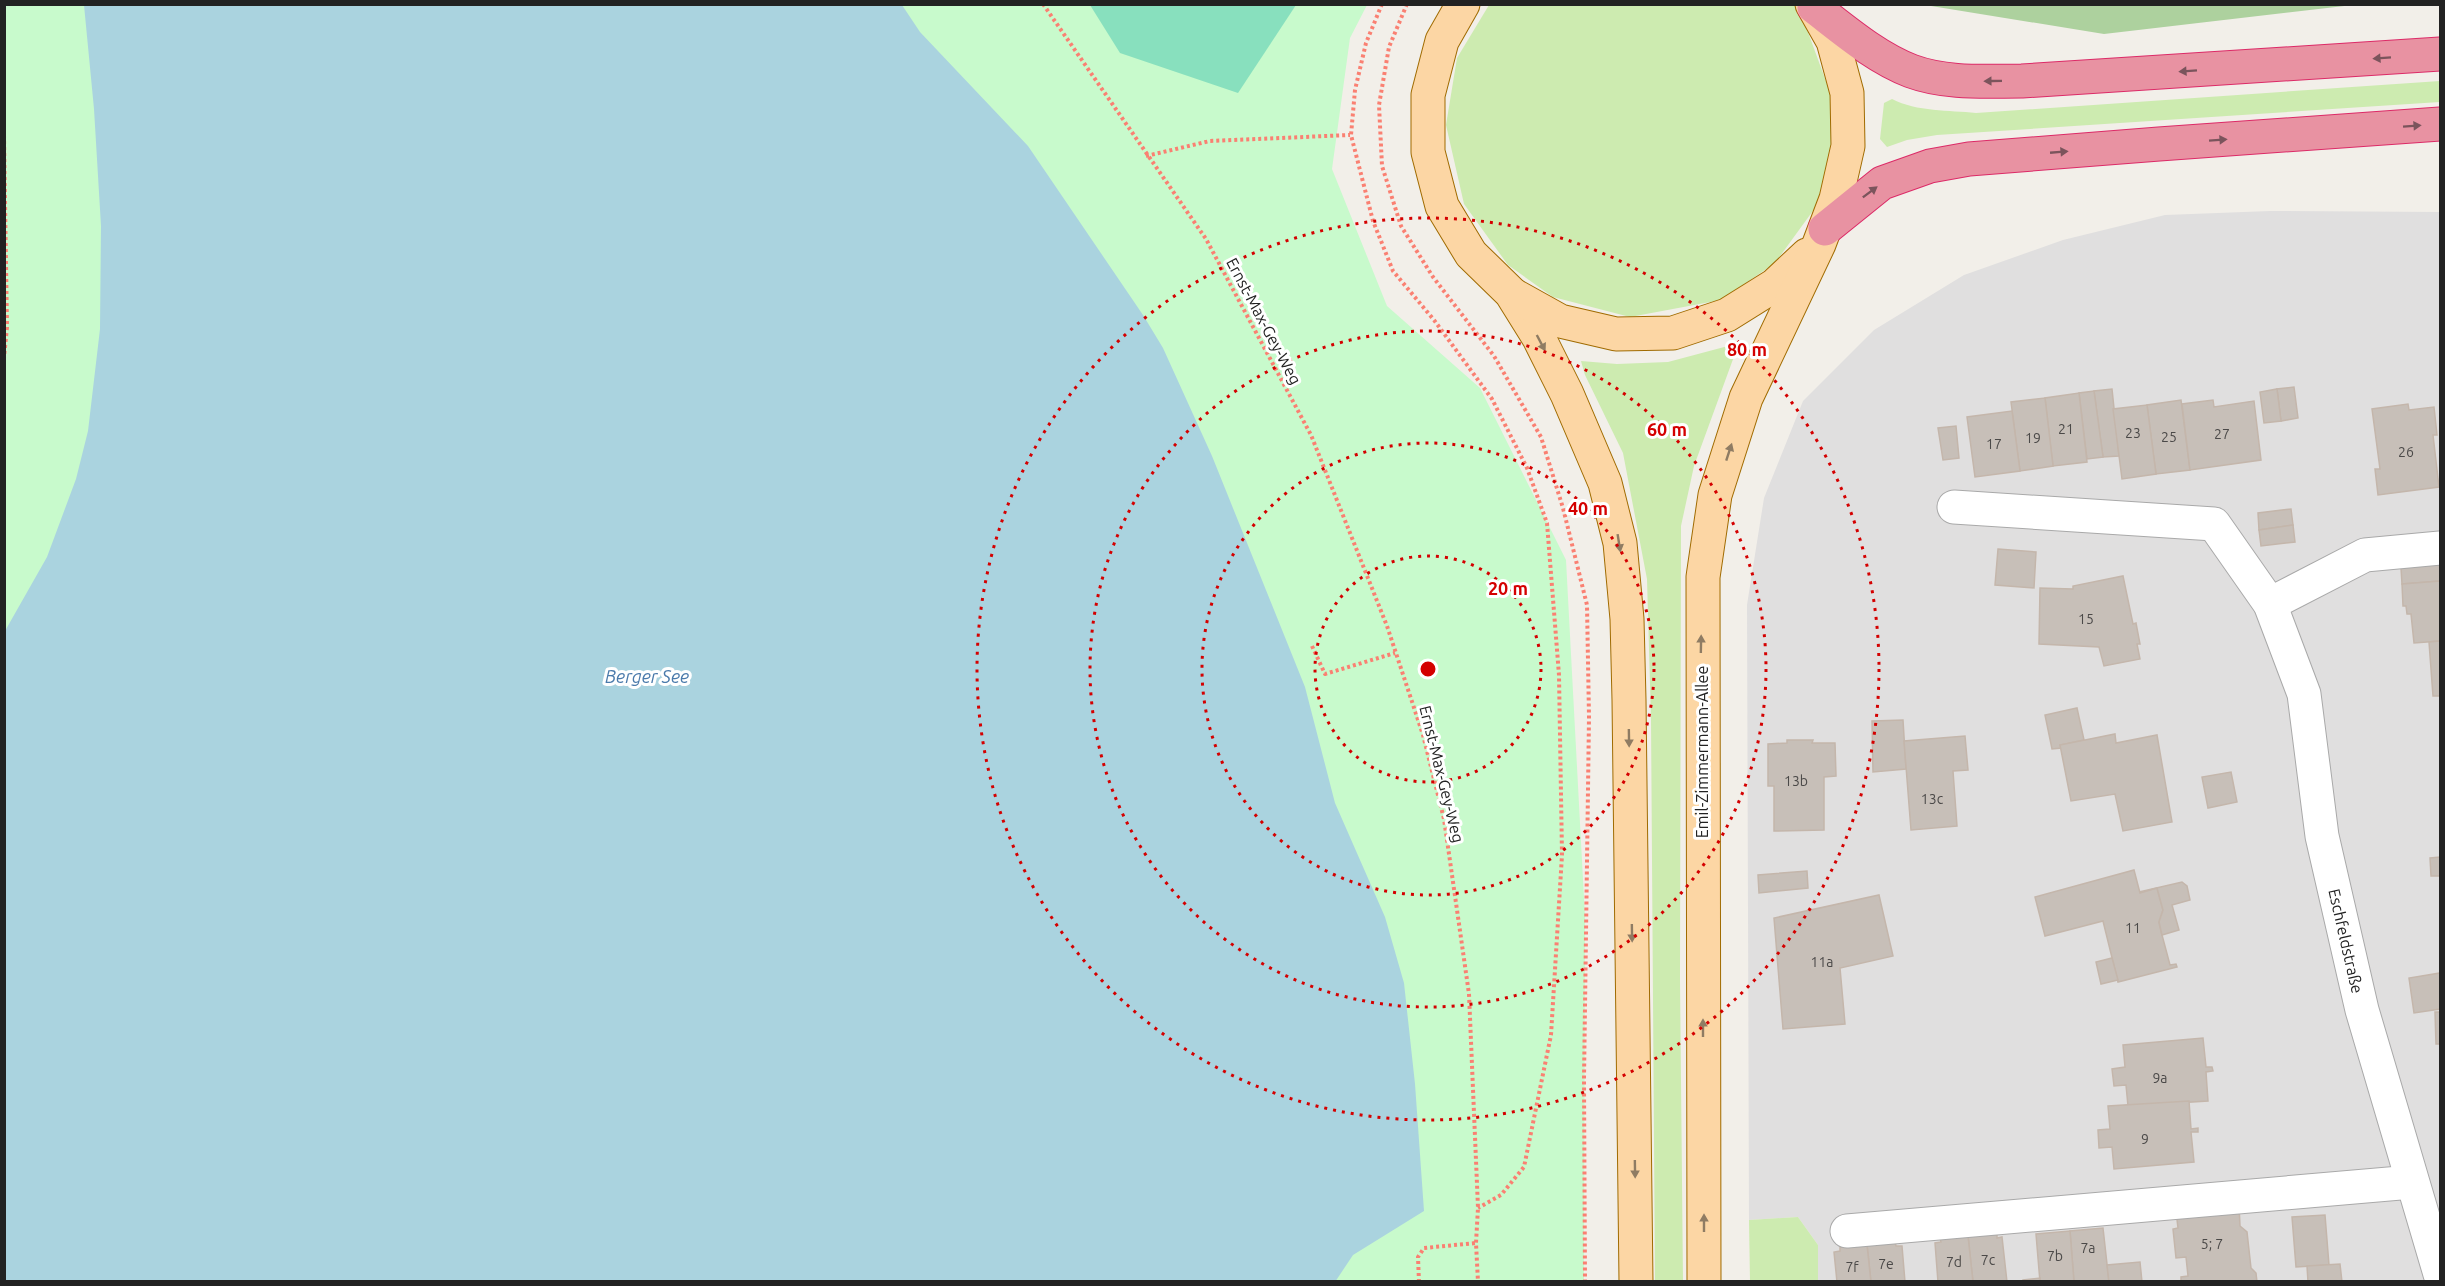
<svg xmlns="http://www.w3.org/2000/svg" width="2445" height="1286" font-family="Ubuntu,sans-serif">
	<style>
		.residential { fill: #e0dfdf }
		.grass { fill: #cdebb0 }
		.forest { fill: #add19e }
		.park { fill: #c8facc }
		.pitch { fill: #88e0be }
		.water { fill: #aad3df }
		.building { fill: #c7bfb8; stroke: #c4b6ab; stroke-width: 1.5 }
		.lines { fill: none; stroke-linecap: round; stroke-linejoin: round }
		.minor-casing { stroke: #a9a9a9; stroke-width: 35 }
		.major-casing { stroke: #a06b00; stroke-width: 35 }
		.highway-casing { stroke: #dc2a67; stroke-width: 35 }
		.path { stroke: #fa8072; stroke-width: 4; stroke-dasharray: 3 3; stroke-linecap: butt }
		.minor { stroke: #fff; stroke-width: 33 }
		.major { stroke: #fcd6a4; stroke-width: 33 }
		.highway { stroke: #e892a2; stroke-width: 33 }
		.oneway { fill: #7b545c }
		.oneway2 { fill: #8f7c63 }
		.ring { fill: none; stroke: #d40000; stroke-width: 3; stroke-dasharray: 3 6 }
		.labels { text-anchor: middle; stroke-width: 6; stroke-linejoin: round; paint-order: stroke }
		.number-label { font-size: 14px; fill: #4b4948 }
		.street-label { font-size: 16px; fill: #222; stroke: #fff }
		.water-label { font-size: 18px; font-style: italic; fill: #4a7aab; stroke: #fff }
		.centre { fill: #d40000; stroke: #fff; stroke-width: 3 }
		.ring-label { font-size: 18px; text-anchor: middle; font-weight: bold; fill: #d40000; stroke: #fff; stroke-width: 6; stroke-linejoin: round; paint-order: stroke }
	</style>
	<rect width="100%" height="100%" fill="#f2efe9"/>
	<!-- residential -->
	<polygon class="residential" points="2270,211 2440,212 2440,1281 1818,1281 1818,1245 1798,1217 1749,1220 1747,605 1764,498 1803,401 1874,330 1964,275 2063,240 2165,215"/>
	<!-- grass -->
	<g class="grass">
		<polygon points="1489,5 1795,5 1801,13 1835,106 1828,174 1815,208 1775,263 1721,300 1630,317 1553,297 1508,265 1464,204 1446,125 1457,58"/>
		<path d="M2440,81V102L1937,135L1907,140L1887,147L1880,139L1884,103L1892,99C1917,112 1949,110 1976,113Z"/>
		<polygon points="1728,346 1736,351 1694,466 1681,526 1680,979 1683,1281 1655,1281 1651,719 1647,579 1623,453 1585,375 1581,361 1617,364 1668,362"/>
		<polygon points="1798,1217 1818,1245 1818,1281 1750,1281 1749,1220"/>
	</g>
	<!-- forest -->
	<polygon class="forest" points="1925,5 2353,5 2104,34"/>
	<!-- park -->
	<polygon class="park" points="5,5 1367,5 1350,38 1332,169 1387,306 1480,388 1566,560 1585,917 1584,1281 5,1282"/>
	<!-- pitch -->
	<polygon class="pitch" points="1090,5 1296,5 1238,93 1120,53"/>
	<!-- water -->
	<polygon class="water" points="84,5 902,5 920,32 1028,146 1143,315 1163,348 1212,456 1305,687 1335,803 1385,917 1404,983 1415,1084 1424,1211 1353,1255 1335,1282 5,1281 5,631 47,557 76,479 88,431 100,329 101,226 94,109"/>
	<!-- building -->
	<g class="building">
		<polygon points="2294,387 2298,418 2281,421 2277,389"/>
		<polygon points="2112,389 2119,456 2103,457 2094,391"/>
		<polygon points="2277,389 2281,421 2264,423 2260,392"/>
		<polygon points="2094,391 2103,457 2087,459 2079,393"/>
		<polygon points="2079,393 2087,462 2053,466 2045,398"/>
		<polygon points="2045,398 2053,466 2020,471 2011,402"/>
		<polygon points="2181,400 2190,470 2156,474 2147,405"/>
		<polygon points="2213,400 2214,407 2254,401 2261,460 2190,470 2182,404"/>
		<polygon points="2408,404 2409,410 2434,407 2437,435 2433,435 2439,487 2378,495 2375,469 2380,469 2372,409"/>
		<polygon points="2147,405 2156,474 2122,479 2113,409"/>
		<polygon points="2012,411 2020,471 1975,477 1967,417"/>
		<polygon points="1956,426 1959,458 1943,460 1938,428"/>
		<polygon points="2291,509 2293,525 2259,530 2258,513"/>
		<polygon points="2293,525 2295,542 2261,546 2259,530"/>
		<polygon points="1998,549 2036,552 2034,588 1995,585"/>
		<polygon points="2440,564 2440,581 2402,584 2401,568"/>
		<polygon points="2123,576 2133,624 2136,623 2140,644 2137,644 2140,659 2104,666 2099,647 2039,644 2040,588 2073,589 2073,586"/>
		<polygon points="2440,581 2440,641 2414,643 2411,614 2407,614 2406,606 2403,606 2402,584"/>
		<polygon points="2440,641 2440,696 2433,696 2429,642"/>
		<polygon points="2077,708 2084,740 2060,745 2061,748 2052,749 2045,715"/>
		<polygon points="1903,720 1906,769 1873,772 1872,721"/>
		<polygon points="2115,734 2116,743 2157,735 2172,822 2123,831 2115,794 2071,801 2060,745"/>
		<polygon points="1965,736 1968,770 1953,771 1957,826 1911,830 1904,741"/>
		<polygon points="1787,740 1813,740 1812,743 1835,743 1836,776 1824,777 1824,830 1774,831 1774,786 1768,786 1768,744 1787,743"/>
		<polygon points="2231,772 2237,802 2208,808 2202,777"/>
		<polygon points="2440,857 2440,876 2431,876 2430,858"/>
		<polygon points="2134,870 2140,893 2157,888 2163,910 2159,922 2162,935 2170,965 2176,964 2177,967 2118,982 2103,921 2045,936 2035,897"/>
		<polygon points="1807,871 1808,888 1759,893 1758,875"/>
		<polygon points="2182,882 2187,886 2190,900 2172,905 2179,930 2162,935 2159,922 2163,910 2157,888 2139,892"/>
		<polygon points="1879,895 1893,956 1840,968 1845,1024 1783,1029 1774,918"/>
		<polygon points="2112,958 2118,980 2101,984 2096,962"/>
		<polygon points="2440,973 2440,1009 2414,1013 2409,978"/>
		<polygon points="2435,1012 2440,1012 2440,1044 2436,1044"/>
		<polygon points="2203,1038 2206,1067 2212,1067 2213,1071 2206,1072 2208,1101 2128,1106 2126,1085 2114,1086 2112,1069 2125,1067 2123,1045"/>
		<polygon points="2189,1101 2191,1129 2198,1128 2198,1132 2191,1132 2194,1162 2114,1169 2112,1147 2099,1148 2098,1130 2110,1129 2108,1106"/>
		<polygon points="2239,1205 2240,1226 2247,1232 2251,1268 2256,1273 2257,1282 2181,1282 2181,1277 2188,1276 2186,1257 2176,1258 2173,1229 2178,1228 2176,1211"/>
		<polygon points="2325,1215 2329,1265 2296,1267 2292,1217"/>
		<polygon points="2103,1228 2109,1282 2074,1282 2070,1231"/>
		<polygon points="2070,1231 2074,1282 2040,1282 2036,1234"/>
		<polygon points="1997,1233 1997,1238 2002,1237 2007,1282 1973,1282 1968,1236"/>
		<polygon points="1968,1236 1973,1282 1938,1282 1935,1243 1941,1242 1940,1238"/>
		<polygon points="1895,1242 1896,1246 1902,1246 1905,1282 1871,1282 1867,1245"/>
		<polygon points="1867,1245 1871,1282 1837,1282 1834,1252 1840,1251 1840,1247"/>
		<polygon points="2140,1262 2142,1282 2109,1282 2107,1265"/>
		<polygon points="2340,1264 2342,1282 2308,1282 2307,1266"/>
		<polygon points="2040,1278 2040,1282 2023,1282 2023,1280"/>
	</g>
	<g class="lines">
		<defs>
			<g id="minor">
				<polyline points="1954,507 2214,524 2270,604 2304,694 2322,836 2362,1010 2440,1274"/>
				<polyline points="2270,604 2365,555 2440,548"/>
				<polyline points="1847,1231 2412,1182"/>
			</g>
			<g id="major">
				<polyline points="1463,4 1442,41 1428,95 1428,152 1442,206 1471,254 1511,293 1539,338 1567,394 1605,483 1620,543 1627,619 1629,700 1636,1282"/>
				<polyline points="1515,296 1560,321 1616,334 1673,333 1727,315 1775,285 1807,255"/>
				<polyline points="1704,1282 1703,577 1715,495 1746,398 1819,244 1836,199 1848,146 1847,93 1833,41 1812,4"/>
			</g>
			<g id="highway">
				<path d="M1814,7C1844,30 1875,57 1911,71C1946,84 1985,81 2022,81L2440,54"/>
				<polyline points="1825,229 1882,183 1930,166 1969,159 2159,144 2440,124"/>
			</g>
		</defs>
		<!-- minor casing -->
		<use href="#minor" class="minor-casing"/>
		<!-- major casing -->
		<use href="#major" class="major-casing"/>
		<!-- highway casing -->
		<use href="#highway" class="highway-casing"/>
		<!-- path -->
		<g class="path">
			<polyline points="1043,4 1206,239 1311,435 1387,626 1423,735 1444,819 1469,994 1478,1208 1476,1243 1478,1282"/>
			<polyline points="1382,4 1366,43 1355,90 1351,135 1373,221 1393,271 1434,320 1492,399 1527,468 1547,523 1559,675 1562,855 1551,1035 1524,1167 1501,1195 1478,1208"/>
			<polyline points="1407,4 1389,47 1379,105 1382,166 1401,226 1433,277 1494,356 1541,437 1563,508 1587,605 1589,717 1584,1079 1585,1282"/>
			<polyline points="4,135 7,327 4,358"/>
			<polyline points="1146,156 1210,141 1350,135"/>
			<polyline points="1312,646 1325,674 1395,653"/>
			<polyline points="1419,1282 1418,1257 1424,1248 1476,1243"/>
		</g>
		<!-- minor -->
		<use href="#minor" class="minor"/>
		<!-- major -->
		<use href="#major" class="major"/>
		<!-- highway -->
		<use href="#highway" class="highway"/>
	</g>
	<!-- one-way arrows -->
	<defs><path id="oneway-solid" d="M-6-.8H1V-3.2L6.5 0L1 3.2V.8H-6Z" transform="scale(1.5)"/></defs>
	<g class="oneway">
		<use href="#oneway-solid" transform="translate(2382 58) rotate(176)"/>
		<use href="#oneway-solid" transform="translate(2188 71) rotate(176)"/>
		<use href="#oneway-solid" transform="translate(1993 81) rotate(179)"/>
		<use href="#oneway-solid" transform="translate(2412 126) rotate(-4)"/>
		<use href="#oneway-solid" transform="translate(2218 140) rotate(-4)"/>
		<use href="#oneway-solid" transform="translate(2059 152) rotate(-5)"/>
		<use href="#oneway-solid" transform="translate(1870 192) rotate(-37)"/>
	</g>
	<g class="oneway2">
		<use href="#oneway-solid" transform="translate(1541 343) rotate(62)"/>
		<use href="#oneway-solid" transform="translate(1729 452) rotate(-72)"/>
		<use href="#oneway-solid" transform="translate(1619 543) rotate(81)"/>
		<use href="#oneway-solid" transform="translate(1701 644) rotate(-89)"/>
		<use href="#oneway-solid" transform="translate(1629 738) rotate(89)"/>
		<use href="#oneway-solid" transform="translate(1632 933) rotate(89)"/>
		<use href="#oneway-solid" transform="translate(1703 1028) rotate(-90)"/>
		<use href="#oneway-solid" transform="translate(1635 1169) rotate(89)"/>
		<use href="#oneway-solid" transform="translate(1704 1223) rotate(-90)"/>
	</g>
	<!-- distance rings -->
	<g class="ring">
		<circle cx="1428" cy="669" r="113"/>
		<circle cx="1428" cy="669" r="226"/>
		<circle cx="1428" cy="669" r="338"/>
		<circle cx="1428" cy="669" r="451"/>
	</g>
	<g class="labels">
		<!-- number labels -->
		<g class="number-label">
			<text x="2066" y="434">21</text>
			<text x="2133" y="438">23</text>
			<text x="2222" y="439">27</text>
			<text x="2169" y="442">25</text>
			<text x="2033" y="443">19</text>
			<text x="1994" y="449">17</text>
			<text x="2406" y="457">26</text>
			<text x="2086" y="624">15</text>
			<text x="1796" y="786">13b</text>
			<text x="1932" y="804">13c</text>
			<text x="2133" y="933">11</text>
			<text x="1822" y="967">11a</text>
			<text x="2160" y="1083">9a</text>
			<text x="2145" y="1144">9</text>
			<text x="2212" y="1249">5; 7</text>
			<text x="2088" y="1253">7a</text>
			<text x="2055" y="1261">7b</text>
			<text x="1988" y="1265">7c</text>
			<text x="1954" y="1267">7d</text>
			<text x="1886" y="1269">7e</text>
			<text x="1852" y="1272">7f</text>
		</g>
		<!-- street labels -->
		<g class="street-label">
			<text transform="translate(1264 321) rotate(62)" y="6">Ernst-Max-Gey-Weg</text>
			<text transform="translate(1702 752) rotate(-90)" y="6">Emil-Zimmermann-Allee</text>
			<text transform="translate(1442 774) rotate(76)" y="6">Ernst-Max-Gey-Weg</text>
			<text transform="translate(2346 941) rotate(77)" y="6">Eschfeldstraße</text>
		</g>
		<!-- water labels -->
		<g class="water-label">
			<text x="647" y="683">Berger See</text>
		</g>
	</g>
	<circle cx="1428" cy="669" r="9" class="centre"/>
	<g class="ring-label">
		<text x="1747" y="356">80 m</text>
		<text x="1667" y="436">60 m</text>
		<text x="1588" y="515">40 m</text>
		<text x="1508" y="595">20 m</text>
	</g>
	<!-- border -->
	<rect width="2445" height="1286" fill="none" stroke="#222222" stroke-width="12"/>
</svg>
